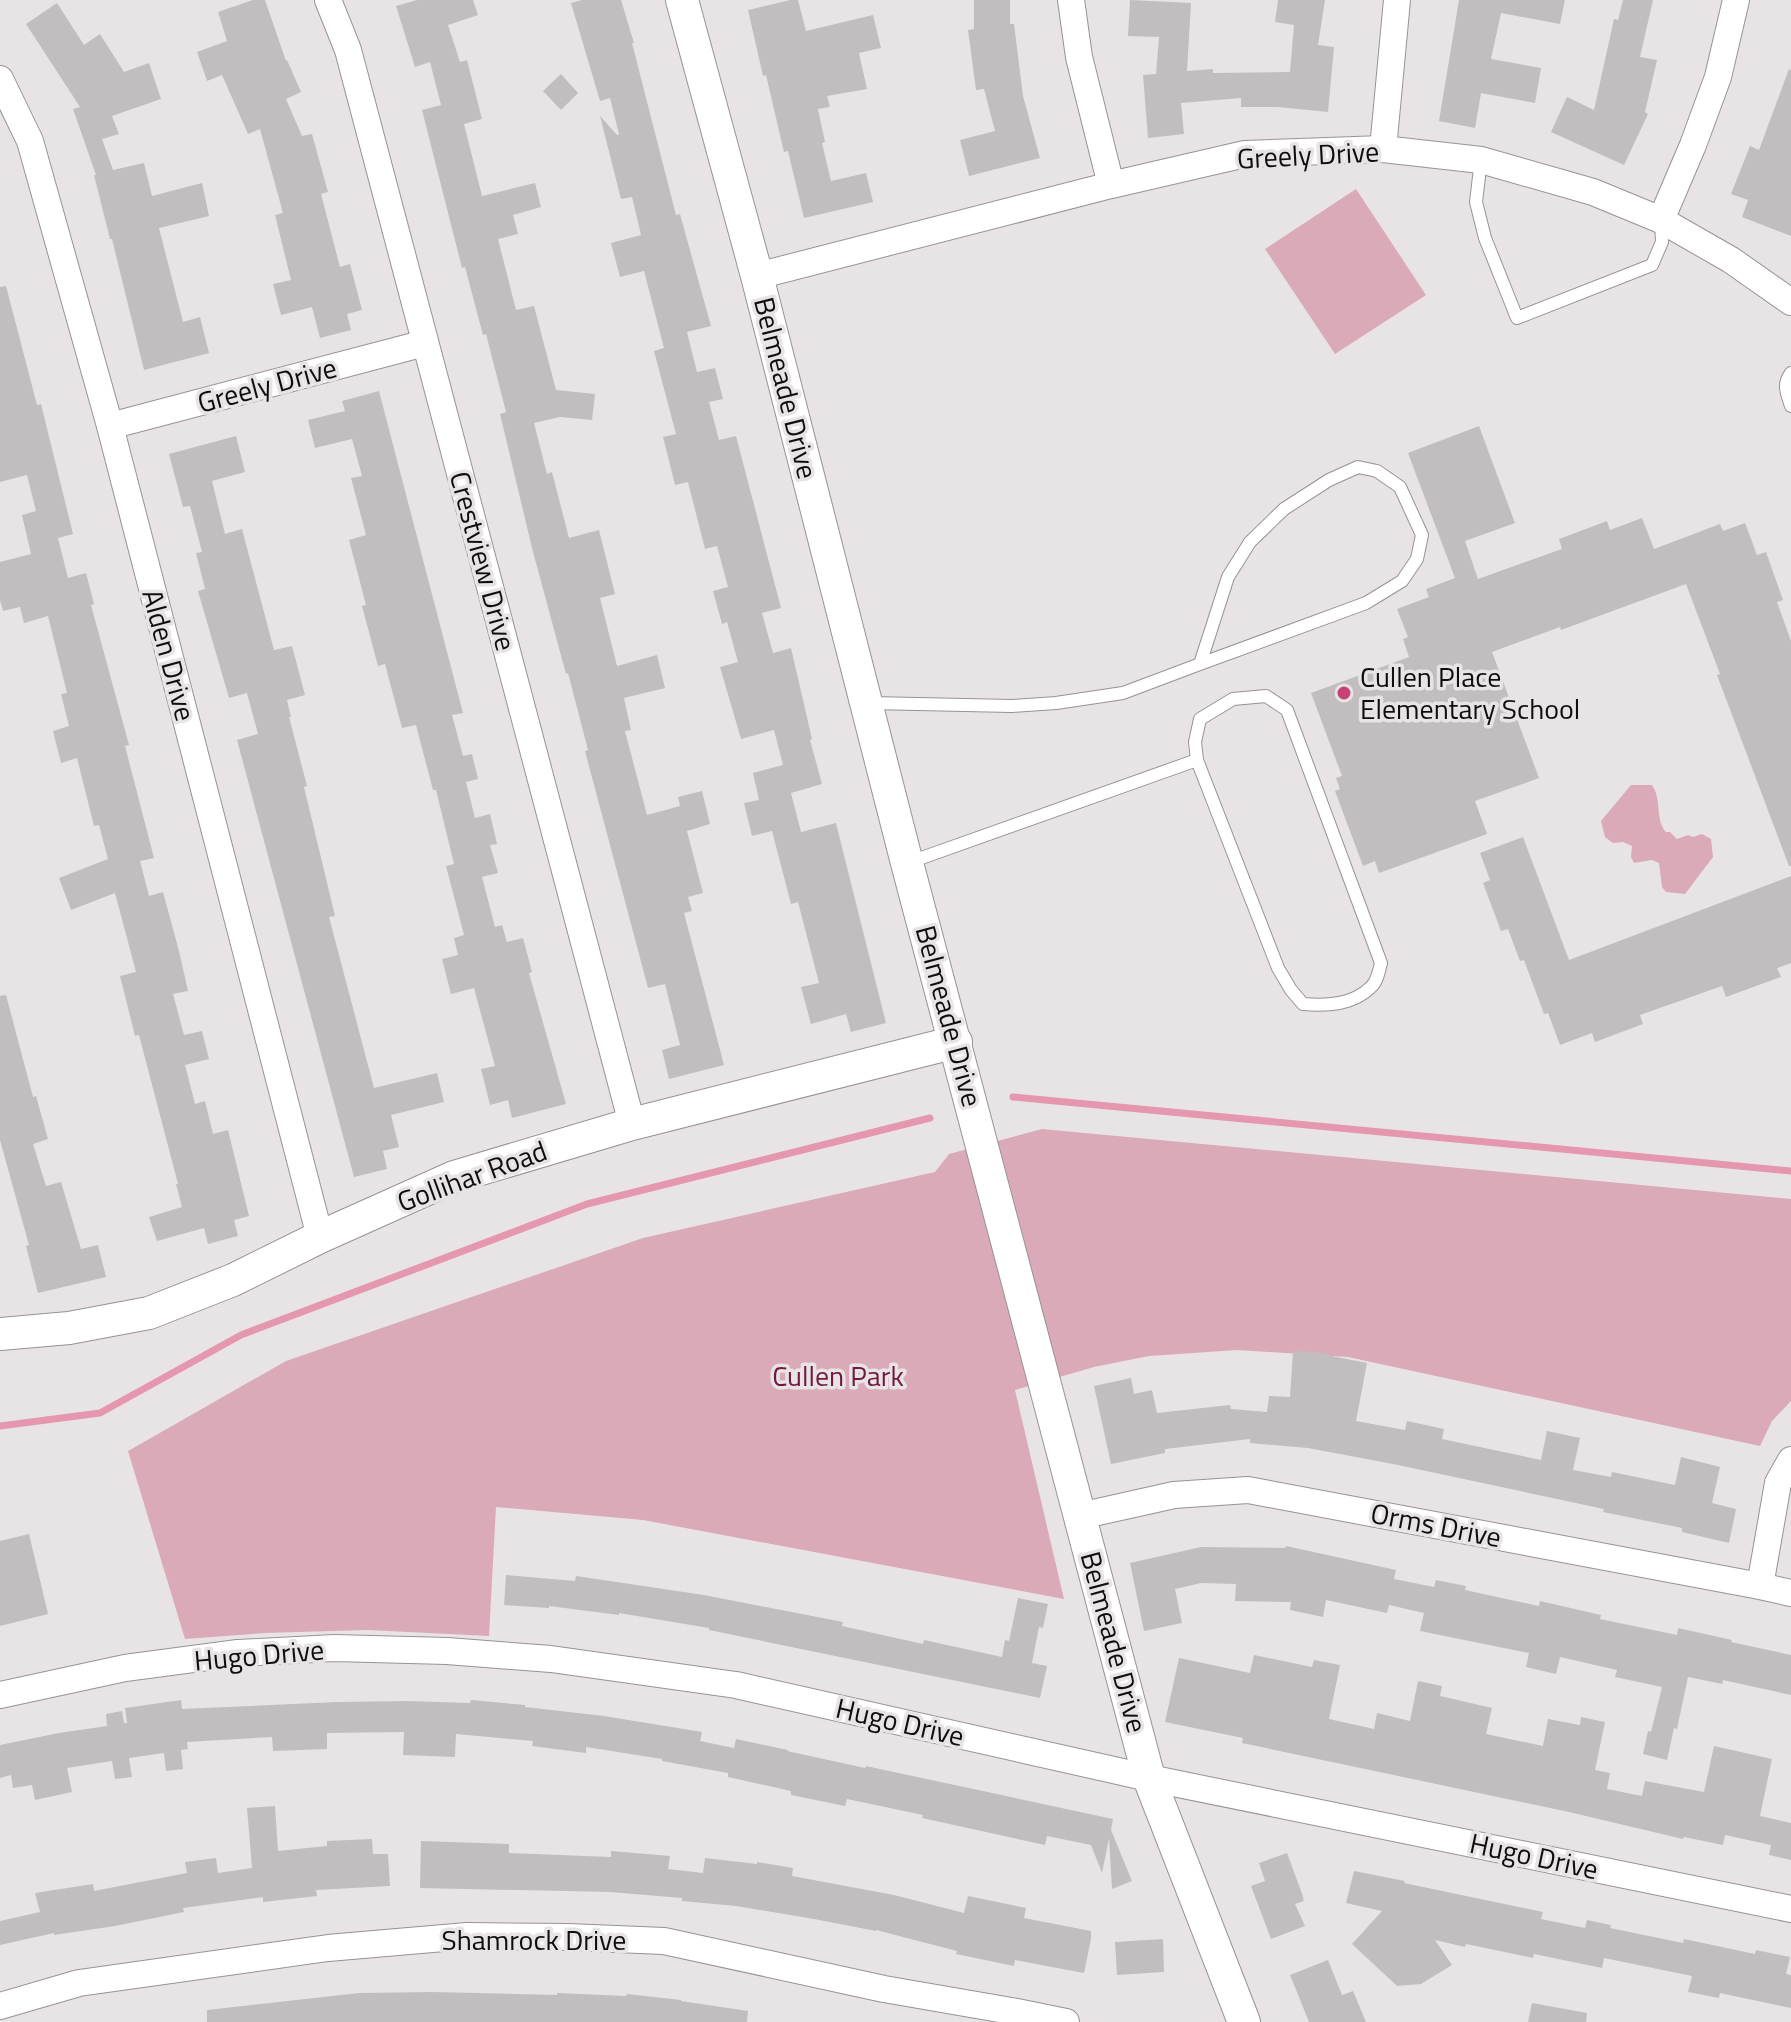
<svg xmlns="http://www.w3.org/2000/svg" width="1791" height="2022" font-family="'Titillium Web',sans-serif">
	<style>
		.green { fill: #dbaab8 }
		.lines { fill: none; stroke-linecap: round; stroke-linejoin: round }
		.stream { stroke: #e497af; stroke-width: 7 }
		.building { fill: #c2bebf }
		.service-casing { stroke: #979394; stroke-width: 14 }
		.minor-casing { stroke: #979394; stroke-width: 28 }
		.tertiary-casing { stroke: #979394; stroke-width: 34 }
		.service { stroke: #fff; stroke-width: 12 }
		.minor { stroke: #fff; stroke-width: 26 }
		.tertiary { stroke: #fff; stroke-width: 32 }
		.poi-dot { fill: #c93f78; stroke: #e8e4e5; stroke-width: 3 }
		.labels { text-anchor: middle; stroke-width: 7; stroke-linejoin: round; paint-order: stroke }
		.street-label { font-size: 28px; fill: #0f0e0e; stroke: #e8e4e5 }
		.poi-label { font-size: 28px; fill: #0f0e0e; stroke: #e8e4e5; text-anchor: start }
		.park-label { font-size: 28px; fill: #731940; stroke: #e8e4e5 }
	</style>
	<rect width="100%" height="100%" fill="#e8e4e5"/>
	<!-- green -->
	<g class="green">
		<polygon points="1356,189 1426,295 1335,354 1265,249"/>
		<path d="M1631,785H1652C1662,799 1655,820 1666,832H1670L1677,839L1688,835L1693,837L1702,834L1711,839L1713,857L1685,894L1666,892L1662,887L1659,863L1652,860L1634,863L1631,857L1632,846L1623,842L1613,843L1605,837L1601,821Z"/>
		<polygon points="1042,1129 1791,1199 1791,1401 1772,1421 1760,1446 1348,1357 1237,1350 1149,1356 1094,1367 1015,1390 1064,1599 643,1520 496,1507 489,1636 368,1630 265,1633 185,1639 128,1451 286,1361 643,1238 935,1172 949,1154"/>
	</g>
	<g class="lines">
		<!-- stream -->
		<g class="stream">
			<polyline points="1013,1097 1791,1171"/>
			<polyline points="0,1426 100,1413 241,1335 587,1204 930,1118"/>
		</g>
	</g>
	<!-- building -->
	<g class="building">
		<polygon points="253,0 265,0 286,61 287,60 301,92 286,99 302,136 312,134 328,192 321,194 340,267 350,264 362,310 347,314 351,330 320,338 312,307 281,315 273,284 291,280 275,215 283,213 260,129 248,134 222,75 207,81 197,52 227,41 218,12"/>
		<polygon points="417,0 473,0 478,15 448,25 460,62 467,60 482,119 464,124 482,196 535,183 541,207 513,215 518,234 498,239 516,310 534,306 556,390 595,394 592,420 560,417 534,423 547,474 552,472 569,538 599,530 615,594 600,598 617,666 657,655 665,688 624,698 631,730 625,731 647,815 680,806 678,797 702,791 710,824 687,831 703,893 688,897 692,911 684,913 724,1065 669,1079 662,1050 680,1045 665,984 648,988 585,751 588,750 568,673 566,674 532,548 500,414 506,412 486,334 483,335 465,267 462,268 422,110 441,105 430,62 415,67 396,6"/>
		<polygon points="582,0 621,0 634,43 632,43 676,215 680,214 711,326 687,332 697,372 715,368 723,399 709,402 719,440 736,436 781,608 762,613 773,653 791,648 812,739 810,740 822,784 791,793 801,832 836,823 886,1023 851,1032 846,1014 811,1024 801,987 819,983 798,902 791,904 772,831 752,836 744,803 759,800 753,773 783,765 774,730 741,739 720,667 738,662 727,622 722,624 713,591 728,587 717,546 705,549 688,482 675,485 663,437 676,434 654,351 664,348 644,271 620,277 611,243 641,235 632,197 621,199 600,116 617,135 619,134 610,98 600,101 571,3"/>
		<polygon points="790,0 798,0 806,31 873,15 881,48 859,53 867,89 827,96 830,107 818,109 825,142 822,143 831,181 866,173 873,202 804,218 788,151 784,152 766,75 763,76 748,10"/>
		<polygon points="974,0 1010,0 1010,24 1014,24 1023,96 1040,158 969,176 960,140 995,131 984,89 976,90 968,30 974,29"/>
		<polygon points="1130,0 1191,3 1187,71 1213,69 1213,73 1290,72 1294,25 1275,22 1278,0 1325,0 1318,45 1334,47 1328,112 1277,107 1241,107 1241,98 1181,103 1184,134 1148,138 1143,75 1156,74 1159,37 1128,36"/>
		<polygon points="1459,0 1565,0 1560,24 1501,13 1491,59 1541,68 1535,103 1481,93 1475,128 1439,121"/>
		<polygon points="1623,0 1653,0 1640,57 1657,60 1645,112 1648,114 1624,165 1551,132 1567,97 1594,110 1614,19 1618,20"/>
		<polygon points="57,3 84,45 100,34 124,72 149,63 161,99 112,116 119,134 102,139 113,170 144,163 152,196 202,183 209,216 159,228 183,322 200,317 209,353 144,370 112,239 110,239 94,175 96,175 73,109 80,107 26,24"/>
		<polygon points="1789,69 1791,70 1791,236 1742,217 1748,200 1731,194 1750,146 1759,150"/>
		<polygon points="561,74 578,93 561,110 543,91"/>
		<polygon points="6,286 37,405 41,404 73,534 58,538 68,578 86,573 94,604 91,605 129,745 125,746 154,858 140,861 149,896 163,892 179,951 188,991 173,994 184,1035 202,1031 209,1059 185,1065 195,1104 205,1101 213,1134 228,1130 249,1216 234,1220 238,1236 208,1244 204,1228 157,1241 149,1217 182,1207 176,1184 178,1184 139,1035 135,1036 120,976 136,972 115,893 71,910 59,878 108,859 99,825 94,826 77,758 61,763 53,731 69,726 61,694 67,693 48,616 24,623 20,607 3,611 0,600 0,562 31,554 22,515 36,511 27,475 0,482 0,287"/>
		<polygon points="379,391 463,713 452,715 463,756 472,754 478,779 466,782 475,818 490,814 497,844 490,845 498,873 482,877 495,927 502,925 507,942 523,938 532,972 529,973 566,1104 512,1118 508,1100 490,1105 481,1069 495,1066 474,988 451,994 442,959 458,955 454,938 464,935 446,866 454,864 436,790 433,790 416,725 402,728 385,664 378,666 362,606 366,605 349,540 366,535 351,478 362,476 352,439 315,448 308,420 345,411 342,401"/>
		<polygon points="1479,426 1515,523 1465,541 1478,579 1562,549 1559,539 1607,521 1610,530 1642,518 1654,549 1720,524 1723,531 1745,523 1757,555 1766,552 1783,600 1777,602 1791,641 1791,866 1789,866 1717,675 1720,674 1686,584 1561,630 1560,627 1492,652 1539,778 1475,801 1487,834 1379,873 1375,861 1363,866 1335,791 1340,789 1336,778 1342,776 1311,693 1409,657 1403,639 1408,637 1397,609 1429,597 1426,589 1455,578 1408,453"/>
		<polygon points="236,436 245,472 212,481 225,534 242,529 274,650 292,646 305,695 287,700 291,717 289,717 307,786 304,787 335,916 329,917 374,1088 437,1073 444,1102 391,1115 399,1147 383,1151 387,1169 354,1177 237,740 258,734 247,693 229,698 198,591 205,589 196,553 202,552 190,506 183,507 169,454"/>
		<polygon points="1523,837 1569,960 1791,876 1791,963 1777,968 1781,977 1726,997 1722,986 1640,1015 1643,1024 1595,1042 1592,1033 1560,1045 1548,1013 1544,1014 1524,960 1520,961 1508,929 1501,931 1483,883 1490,880 1480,853"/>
		<polygon points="6,995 33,1097 36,1096 48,1139 33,1144 46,1186 61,1182 81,1249 98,1245 106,1277 38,1293 26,1246 29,1245 0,1140 0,996"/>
		<polygon points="1293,1351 1327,1353 1327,1355 1367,1363 1356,1421 1405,1430 1407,1421 1444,1429 1442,1439 1541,1460 1547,1431 1580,1438 1573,1470 1611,1477 1612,1472 1675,1485 1681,1457 1720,1467 1712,1503 1736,1509 1729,1543 1682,1532 1682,1528 1603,1512 1604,1509 1398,1465 1308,1448 1250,1443 1250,1439 1165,1449 1165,1453 1111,1464 1094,1386 1131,1378 1134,1394 1152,1390 1157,1413 1230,1405 1231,1409 1267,1412 1269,1396 1290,1397"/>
		<polygon points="29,1534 48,1614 0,1626 0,1541"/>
		<polygon points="1286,1546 1396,1570 1394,1579 1434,1587 1436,1580 1466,1586 1465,1590 1539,1606 1540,1601 1601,1615 1600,1619 1677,1635 1678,1628 1732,1640 1731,1642 1791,1655 1791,1695 1723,1680 1722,1684 1688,1677 1677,1729 1674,1728 1667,1760 1643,1754 1648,1731 1651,1732 1662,1687 1615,1677 1617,1670 1560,1657 1556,1674 1526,1667 1529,1653 1420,1631 1424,1613 1389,1605 1387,1613 1326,1600 1323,1617 1290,1610 1291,1602 1235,1601 1236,1584 1201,1583 1175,1589 1182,1623 1144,1631 1130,1563 1201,1547 1285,1548"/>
		<polygon points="506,1575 575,1581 576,1576 704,1595 843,1622 842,1626 923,1644 924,1640 1002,1657 1005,1640 1009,1641 1018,1598 1048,1604 1043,1628 1039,1627 1032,1663 1047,1666 1040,1698 709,1630 709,1628 619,1613 619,1615 549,1606 549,1608 504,1605"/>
		<polygon points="1254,1655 1312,1667 1314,1660 1340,1665 1329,1719 1374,1729 1377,1713 1410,1721 1418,1681 1442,1686 1440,1696 1492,1708 1486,1734 1543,1746 1548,1719 1580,1725 1581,1717 1605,1722 1595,1770 1610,1773 1607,1789 1642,1796 1645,1781 1704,1792 1714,1746 1772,1759 1760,1816 1791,1823 1791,1860 1769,1855 1771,1845 1725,1835 1723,1845 1684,1837 1683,1839 1569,1812 1242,1743 1243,1738 1165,1722 1179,1658 1250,1673"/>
		<polygon points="181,1700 182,1709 337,1702 408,1701 470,1703 471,1700 525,1705 525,1707 604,1716 702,1732 700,1741 734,1748 736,1739 788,1750 787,1751 865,1768 866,1766 1113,1819 1111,1830 1132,1881 1112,1889 1109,1838 1102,1873 1091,1845 1047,1836 1045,1845 922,1818 923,1815 847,1799 845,1806 791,1795 791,1791 728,1777 728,1773 662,1761 662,1759 586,1747 586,1753 532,1746 533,1741 456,1734 455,1757 403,1755 404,1732 327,1733 327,1749 273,1751 272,1737 187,1742 188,1749 181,1750 183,1769 166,1771 164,1753 129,1758 132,1777 115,1779 112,1761 67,1768 72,1792 35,1800 32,1785 13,1788 11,1775 0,1778 0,1745 59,1733 107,1726 106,1714 122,1711 124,1723 127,1723 125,1708"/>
		<polygon points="275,1806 278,1851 327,1846 327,1841 372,1839 373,1854 388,1854 390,1886 316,1890 317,1896 263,1902 263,1897 183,1908 184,1912 115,1926 54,1935 54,1933 0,1945 0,1921 40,1912 35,1893 93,1884 94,1891 187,1873 185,1862 216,1858 218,1873 252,1868 247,1808"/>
		<polygon points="421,1841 509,1844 509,1853 611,1857 611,1851 670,1856 668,1869 703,1873 705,1858 757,1864 757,1862 793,1868 792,1876 894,1895 964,1913 968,1896 1026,1908 1024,1918 1091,1931 1091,1939 1084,1973 1015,1960 1014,1966 956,1954 957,1951 876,1930 876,1931 814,1919 736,1906 682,1901 682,1898 610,1892 420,1888"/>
		<polygon points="1287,1853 1304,1899 1302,1897 1304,1901 1295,1904 1305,1926 1271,1939 1251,1886 1265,1881 1259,1863"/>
		<polygon points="1354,1871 1405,1881 1404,1883 1543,1912 1541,1919 1585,1928 1587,1920 1611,1925 1610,1928 1683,1943 1684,1939 1755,1954 1756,1950 1790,1957 1786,1974 1791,1975 1791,2008 1720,1993 1719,1998 1688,1992 1692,1976 1604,1958 1602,1968 1534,1954 1533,1958 1466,1944 1465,1947 1435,1940 1452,1965 1421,1984 1397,1986 1352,1944 1382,1911 1346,1903"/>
		<polygon points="1163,1939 1164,1972 1117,1975 1115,1942"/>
		<polygon points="1328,1960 1342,1995 1353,1991 1366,2022 1309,2022 1290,1975"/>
		<polygon points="432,1992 557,1995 557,1993 626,1996 627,1994 681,2000 681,2001 748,2011 747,2022 207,2022 207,2010 359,1993"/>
		<polygon points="1532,2003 1587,2013 1586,2022 1528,2022"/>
	</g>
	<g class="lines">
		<defs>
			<g id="service">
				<polyline points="1481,160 1476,202 1485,238 1517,318 1652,265 1662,242 1661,220"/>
				<path d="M1791,373C1782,384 1787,394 1791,406"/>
				<path d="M1266,696L1287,710L1381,963C1379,971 1377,982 1371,987C1353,1005 1327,1006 1303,1004L1291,990L1278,968L1197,760L1195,742L1200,719L1233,699Z"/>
				<polyline points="870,703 1012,706 1056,703 1123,693 1200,664 1366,603 1402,581 1417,559 1422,535 1400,487 1377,471 1358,467 1329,480 1284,509 1250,542 1228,577 1200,664"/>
				<polyline points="910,862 1197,760"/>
			</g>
			<g id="minor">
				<polyline points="328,0 348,50 632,1124"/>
				<polyline points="1071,0 1079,57 1111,185"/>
				<polyline points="0,79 30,141 110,426 320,1237"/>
				<polyline points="1383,149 1397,0"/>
				<polyline points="1661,220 1693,145 1718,77 1736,0"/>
				<polyline points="757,276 1111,185 1245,154 1383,149 1481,160 1593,192 1661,220 1731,260 1791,302"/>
				<polyline points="110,426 425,343"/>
				<polyline points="1080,1516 1174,1495 1248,1490 1760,1586 1791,1593"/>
				<polyline points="1760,1586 1778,1483 1791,1460"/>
				<polyline points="0,1695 125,1668 238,1653 334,1648 447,1651 551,1659 736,1685 1149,1778 1791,1909"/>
				<polyline points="0,2006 79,1983 328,1948 467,1936 568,1937 664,1941 884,1989 1017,2012 1066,2022"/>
			</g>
			<g id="tertiary">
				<polyline points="682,0 757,276 907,863 1149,1778 1244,2022"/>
				<polyline points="0,1334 69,1328 149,1313 233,1280 320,1237 454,1177 632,1124 956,1042"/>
			</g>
		</defs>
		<!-- service casing -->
		<use href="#service" class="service-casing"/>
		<!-- minor casing -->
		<use href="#minor" class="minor-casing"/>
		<!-- tertiary casing -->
		<use href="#tertiary" class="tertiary-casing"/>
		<!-- service -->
		<use href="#service" class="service"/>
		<!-- minor -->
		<use href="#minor" class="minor"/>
		<!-- tertiary -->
		<use href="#tertiary" class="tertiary"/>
	</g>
	<!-- markers -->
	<circle class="poi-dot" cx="1344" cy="693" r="8"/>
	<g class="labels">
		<!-- street labels -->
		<g class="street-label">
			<text transform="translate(1308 155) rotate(-3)" y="10">Greely Drive</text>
			<text transform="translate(267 385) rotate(-15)" y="10">Greely Drive</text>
			<text transform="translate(786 388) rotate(76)" y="10">Belmeade Drive</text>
			<text transform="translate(483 561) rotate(75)" y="10">Crestview Drive</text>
			<text transform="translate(169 655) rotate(75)" y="10">Alden Drive</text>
			<text transform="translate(949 1016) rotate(75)" y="10">Belmeade Drive</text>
			<text transform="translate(472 1176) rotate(-20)" y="10">Gollihar Road</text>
			<text transform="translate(1436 1525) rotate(11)" y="10">Orms Drive</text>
			<text transform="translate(1114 1642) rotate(75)" y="10">Belmeade Drive</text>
			<text transform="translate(259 1655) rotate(-5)" y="10">Hugo Drive</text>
			<text transform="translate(900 1722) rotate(13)" y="10">Hugo Drive</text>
			<text transform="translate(1534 1856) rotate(12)" y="10">Hugo Drive</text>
			<text x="534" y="1950">Shamrock Drive</text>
		</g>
		<!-- poi labels -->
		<g class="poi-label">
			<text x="1360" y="687">Cullen Place<tspan x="1360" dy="32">Elementary School</tspan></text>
		</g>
		<!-- park labels -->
		<g class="park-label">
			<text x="838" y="1386">Cullen Park</text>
		</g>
	</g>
</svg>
